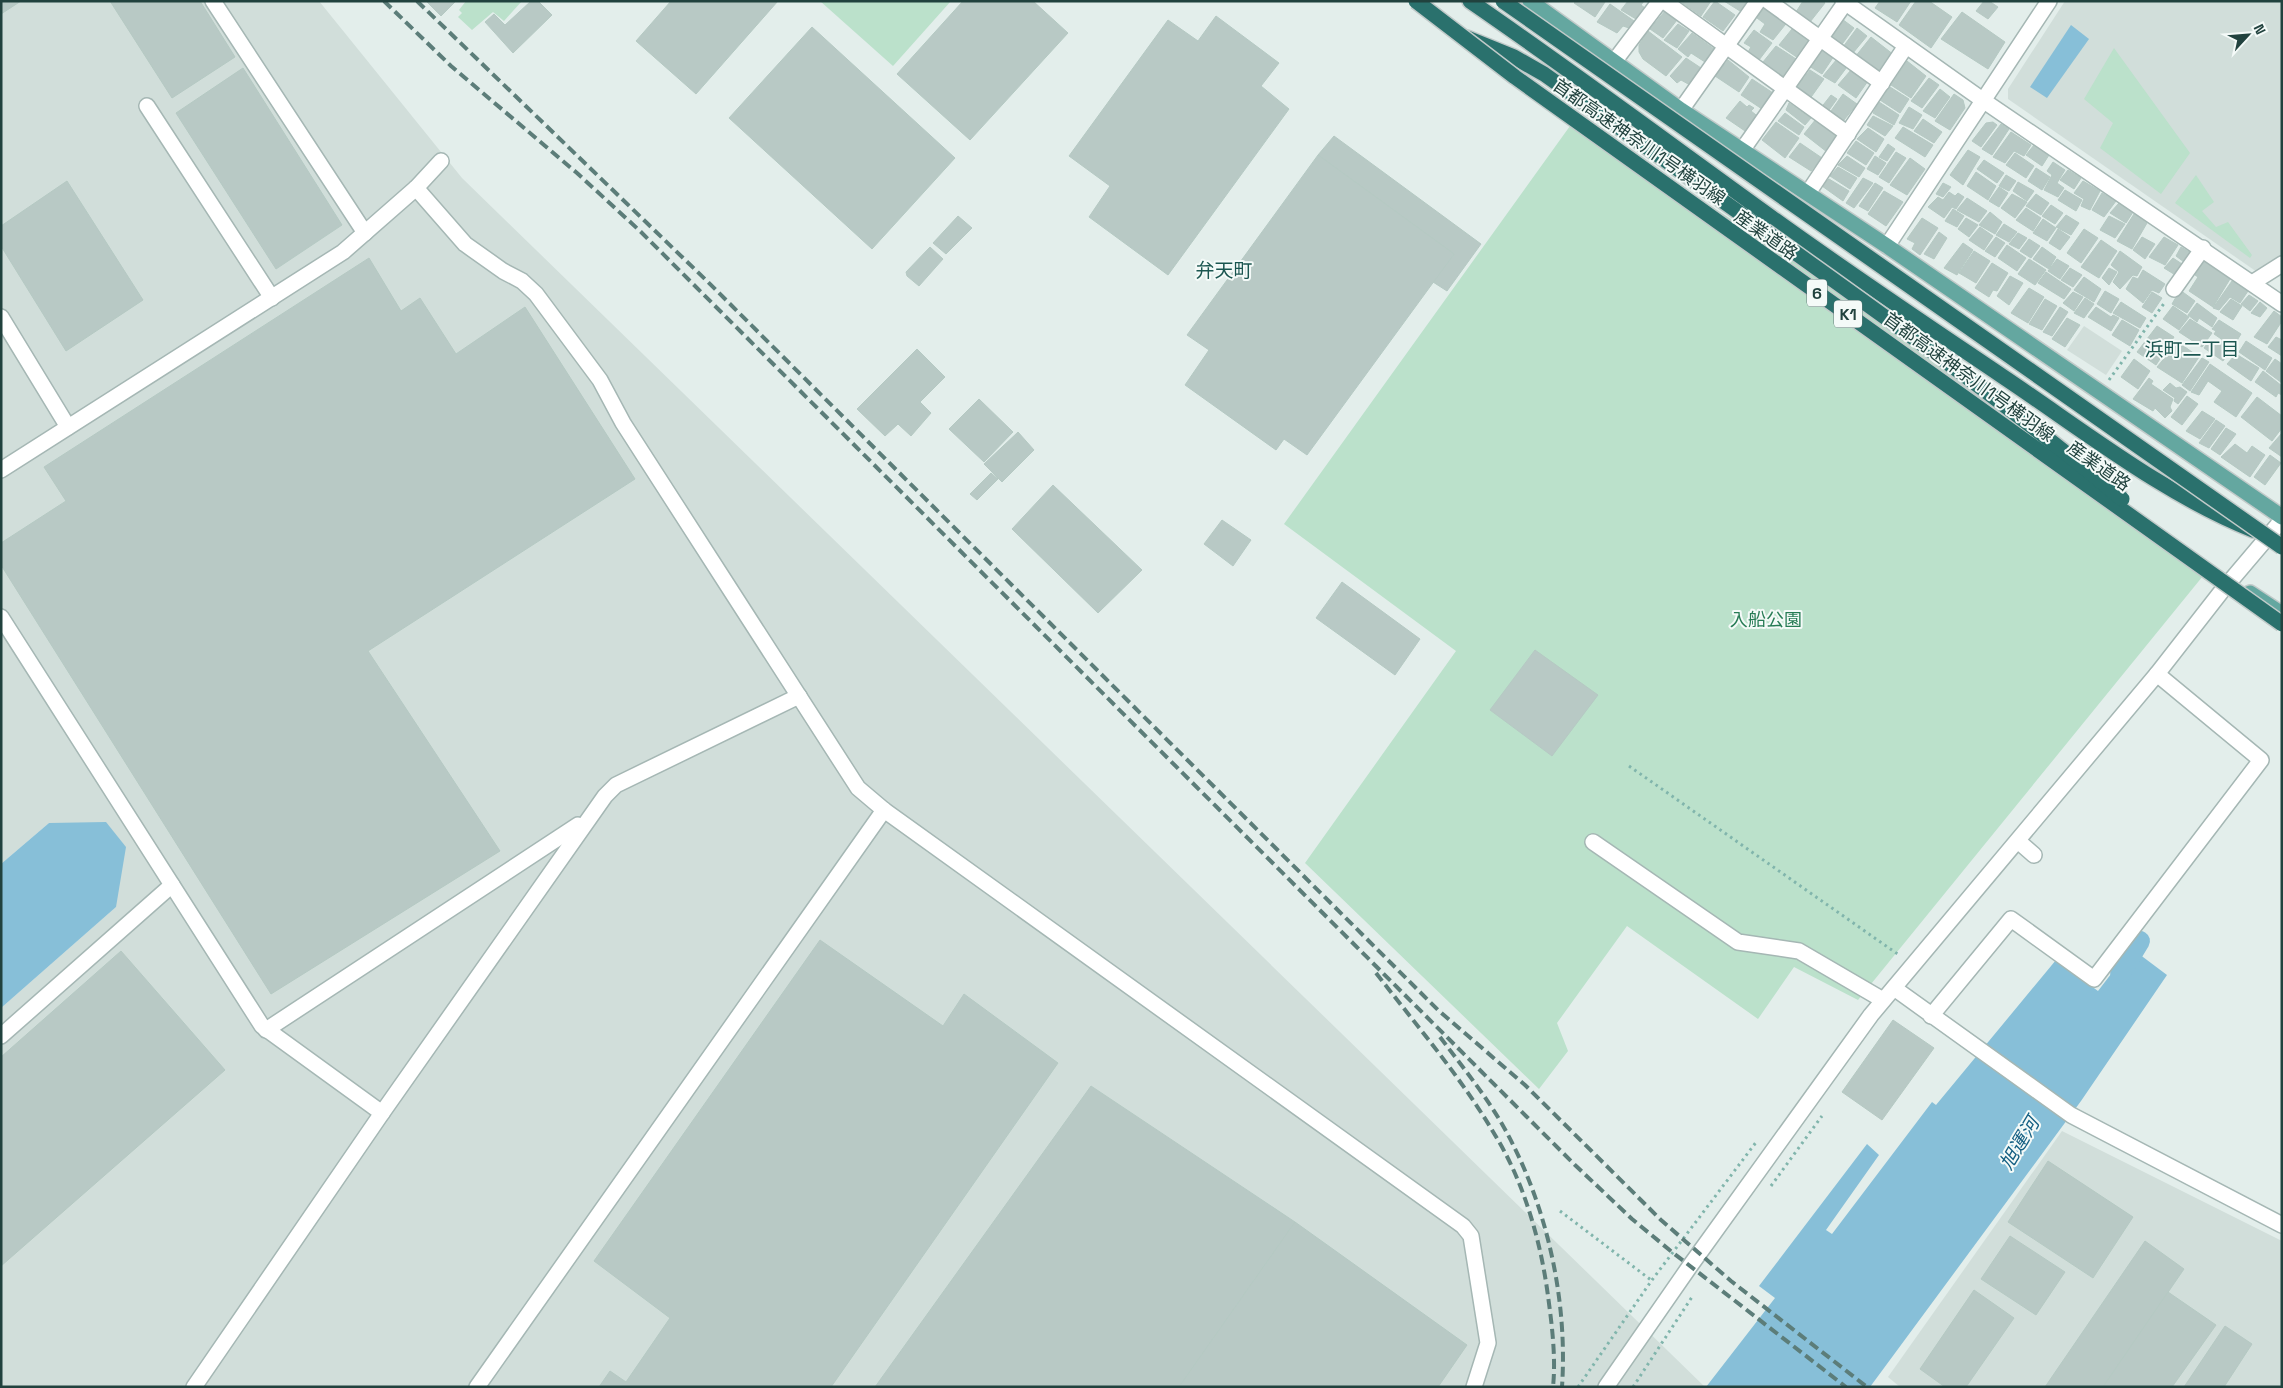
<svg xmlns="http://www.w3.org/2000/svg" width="2283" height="1388" font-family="'Space Grotesk','Noto Sans JP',sans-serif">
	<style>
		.built { fill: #d1deda }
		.green { fill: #bbe1cb }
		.water { fill: #87bfd8 }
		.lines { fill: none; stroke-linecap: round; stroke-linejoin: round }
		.canal { stroke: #87bfd8; stroke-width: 20 }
		.building { fill: #b8c9c5; stroke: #b5c9c3 }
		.minor-casing { stroke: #a5b7b4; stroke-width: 18 }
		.major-casing { stroke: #c1cac9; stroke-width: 18 }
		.highway-casing { stroke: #c1cac9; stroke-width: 18 }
		.path { stroke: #81b5ac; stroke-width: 3; stroke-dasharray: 2.5 4; stroke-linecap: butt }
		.minor { stroke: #fff; stroke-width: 15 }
		.major { stroke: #64a7a0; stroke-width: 15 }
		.highway { stroke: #2a716d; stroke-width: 15 }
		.rail { stroke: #5c7d79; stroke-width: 4; stroke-dasharray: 10 5; stroke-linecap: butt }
		.highway-bridge-casing { stroke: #c1cac9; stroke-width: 18; stroke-linecap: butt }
		.highway-bridge { stroke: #2a716d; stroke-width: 15 }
		.labels { text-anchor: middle; stroke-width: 4; stroke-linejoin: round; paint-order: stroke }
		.shield { fill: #f4faf8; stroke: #607976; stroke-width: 1 }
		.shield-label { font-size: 16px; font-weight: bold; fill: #21423e }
		.street-label { font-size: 18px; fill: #21423e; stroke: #f4faf8 }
		.park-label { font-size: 18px; fill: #277c55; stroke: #f4faf8 }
		.neighbourhood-label { font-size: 19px; fill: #1b5650; stroke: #f4faf8 }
		.water-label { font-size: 19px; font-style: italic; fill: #156083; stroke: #f4faf8 }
	</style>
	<rect width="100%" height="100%" fill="#e3eeeb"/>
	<!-- built -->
	<g class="built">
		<polygon points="1,1 319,1 462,178 1705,1387 1,1387 1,1008 116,907 49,823 1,864"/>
		<polygon points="2065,1 2282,1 2282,256 2257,272 2008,99 2008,89"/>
		<polygon points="2084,326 2122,351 2106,375 2067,350"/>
		<polygon points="2062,1131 2282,1241 2282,1387 1900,1387 1888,1377"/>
	</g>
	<!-- green -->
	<g class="green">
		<polygon points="466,1 522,1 504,21 493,12 472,30 458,17 462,13 459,10"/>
		<polygon points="820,1 951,1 893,66"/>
		<polygon points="2114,48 2190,153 2161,194 2100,148 2113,123 2084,99"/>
		<polygon points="1575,119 1893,323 2207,571 1858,1000 1794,967 1758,1019 1627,926 1557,1023 1568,1051 1539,1089 1305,863 1456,651 1284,524"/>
		<polygon points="2196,175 2214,202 2202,211 2216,227 2228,222 2252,255 2250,258 2175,203"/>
	</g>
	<!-- water -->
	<g class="water">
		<polygon points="2071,25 2089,39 2047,98 2030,87"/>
		<polygon points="106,822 126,847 116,907 1,1008 1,864 49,823"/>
		<polygon points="2131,948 2167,975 2081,1101 1870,1387 1706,1387 1775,1298 1759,1286 1867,1144 1879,1155 1826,1230 1832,1234 1932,1102 1936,1105 2056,960 2098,991"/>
	</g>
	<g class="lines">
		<!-- canal -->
		<polyline class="canal" points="2120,974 2140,941"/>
	</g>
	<!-- building -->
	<g class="building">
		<polygon points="1,1 21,1 1,14"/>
		<polygon points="110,1 200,1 235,57 172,98"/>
		<polygon points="426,1 456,1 441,16"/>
		<polygon points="531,1 538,1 552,15 513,53 485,22 494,14 505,25"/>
		<polygon points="671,1 778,1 696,94 636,41"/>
		<polygon points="963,1 1033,1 1068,33 970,140 897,74"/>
		<polygon points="1576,1 1604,1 1605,2 1595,17 1574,3"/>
		<polygon points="1628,1 1644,1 1641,5 1645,8 1636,19 1621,10"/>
		<polygon points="1680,1 1711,1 1701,16"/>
		<polygon points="1715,1 1735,15 1723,31 1703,17"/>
		<polygon points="1724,1 1748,1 1740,11"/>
		<polygon points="1803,1 1823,1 1825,3 1810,22 1796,12"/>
		<polygon points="1880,1 1911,1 1897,22 1875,8"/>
		<polygon points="1916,1 1929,1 1952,17 1931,48 1899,25"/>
		<polygon points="1984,1 1989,1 1998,7 1988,19 1976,11"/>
		<polygon points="1610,4 1634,21 1629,28 1623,26 1617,33 1597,22"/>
		<polygon points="1767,4 1789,20 1773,40 1760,32 1765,24 1757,18"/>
		<polygon points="1665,11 1677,20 1663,38 1650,29"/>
		<polygon points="1962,12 2005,42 1988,69 1941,39"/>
		<polygon points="1216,16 1279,63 1261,86 1289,109 1168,275 1089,217 1110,186 1069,156 1168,20 1198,41"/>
		<polygon points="1842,19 1854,28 1840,47 1828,38"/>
		<polygon points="1678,24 1689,31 1677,48 1664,40"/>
		<polygon points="812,27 955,158 872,249 729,118"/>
		<polygon points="1857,28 1867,36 1853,53 1843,47"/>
		<polygon points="1792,29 1809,41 1798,58 1779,45"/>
		<polygon points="1754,30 1772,43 1759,60 1748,52 1751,47 1744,43"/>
		<polygon points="1648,31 1682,57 1666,76 1643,59 1639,52 1639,45"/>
		<polygon points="1692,33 1714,49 1705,62 1691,53 1688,57 1678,49"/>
		<polygon points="1871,37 1894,55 1880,77 1855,57"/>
		<polygon points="1776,46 1796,59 1786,79 1763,62"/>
		<polygon points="1825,46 1836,53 1822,74 1809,66"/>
		<polygon points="1686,58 1701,68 1690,85 1681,80 1677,83 1670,76"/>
		<polygon points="1837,59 1847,67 1835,83 1823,76"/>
		<polygon points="1728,60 1749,77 1739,92 1715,76"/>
		<polygon points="1907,61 1926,76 1911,98 1891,85"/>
		<polygon points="243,68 342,225 276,269 176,113"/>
		<polygon points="1810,70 1824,79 1809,100 1795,89"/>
		<polygon points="1851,70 1868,81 1856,98 1838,85"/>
		<polygon points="1929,78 1939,85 1922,108 1911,101"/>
		<polygon points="1752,79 1773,93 1762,109 1741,95"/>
		<polygon points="1890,87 1909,99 1900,113 1880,100"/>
		<polygon points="1940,89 1950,97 1935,118 1923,111"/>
		<polygon points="1843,94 1857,104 1844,120 1831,111"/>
		<polygon points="1954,94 1963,100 1965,108 1950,130 1935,121"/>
		<polygon points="1831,95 1837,99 1827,113 1820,109"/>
		<polygon points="1740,101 1747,107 1749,105 1754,108 1751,111 1760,118 1748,133 1726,118"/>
		<polygon points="1879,102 1899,115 1894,125 1873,113"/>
		<polygon points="1789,103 1811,118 1805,125 1786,110"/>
		<polygon points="1909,107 1922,115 1913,129 1899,123"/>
		<polygon points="1785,113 1804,127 1799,135 1778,121"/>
		<polygon points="1873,116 1893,126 1885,136 1867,125"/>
		<polygon points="1816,119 1838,136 1827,152 1804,134"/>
		<polygon points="1923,119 1942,132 1934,143 1914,131"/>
		<polygon points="1776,122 1799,138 1785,158 1762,140"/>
		<polygon points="1993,122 1997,125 1981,147 1972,141 1986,123"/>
		<polygon points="2001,124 2009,129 1992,155 1982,149"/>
		<polygon points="1903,127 1933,145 1925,157 1895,138"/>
		<polygon points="1868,128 1884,139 1876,152 1857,139"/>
		<polygon points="2011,132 2031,145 2024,156 2014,151 2005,163 1993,157"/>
		<polygon points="1334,136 1481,244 1447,291 1433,282 1454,254 1318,155"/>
		<polygon points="1856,141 1874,153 1866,165 1847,153"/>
		<polygon points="1800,143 1822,158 1811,171 1789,157"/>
		<polygon points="1888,144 1895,149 1887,161 1879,157"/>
		<polygon points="2034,145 2049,155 2042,166 2026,155"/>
		<polygon points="1968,150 1980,157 1963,185 1950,175"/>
		<polygon points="1896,152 1906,158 1889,183 1879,177"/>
		<polygon points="2015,153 2034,166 2026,178 2006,165"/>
		<polygon points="1318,155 1454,254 1307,455 1284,439 1276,450 1185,385 1209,350 1187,335"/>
		<polygon points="1847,156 1865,168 1859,177 1838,165"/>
		<polygon points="1875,156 1886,163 1878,175 1867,169"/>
		<polygon points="1910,158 1925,169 1907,195 1890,185"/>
		<polygon points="1984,160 2004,173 1997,183 1977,169"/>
		<polygon points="2053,162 2065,170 2057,183 2064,188 2058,197 2044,190 2052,175 2047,171"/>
		<polygon points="1838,167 1857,178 1850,189 1830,176"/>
		<polygon points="2036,168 2050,177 2042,190 2028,181"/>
		<polygon points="2068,170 2081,178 2074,189 2060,180"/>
		<polygon points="1976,172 1996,186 1988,200 1967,186"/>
		<polygon points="2006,175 2016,181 2009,191 1999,186"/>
		<polygon points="1863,178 1873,183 1854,208 1846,203"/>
		<polygon points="1829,179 1849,191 1843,201 1822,186"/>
		<polygon points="67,181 143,300 66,351 1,246 1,226"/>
		<polygon points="2083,181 2100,191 2090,210 2081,206 2084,199 2074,193"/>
		<polygon points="2018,182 2034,191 2027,201 2013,191"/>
		<polygon points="1875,183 1883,188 1868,211 1859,206"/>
		<polygon points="1943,183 1951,187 1943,197 1936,194"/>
		<polygon points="1999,187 2008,193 1999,207 1989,201"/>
		<polygon points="2065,190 2082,200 2076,211 2058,200"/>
		<polygon points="1884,191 1903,202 1886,226 1868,214"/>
		<polygon points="1949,192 1955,196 1958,193 1964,197 1956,209 1952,207 1944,218 1928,207 1938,197 1943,200"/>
		<polygon points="2102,193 2116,201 2104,217 2092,210"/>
		<polygon points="2012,194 2027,202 2015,218 2001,208"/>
		<polygon points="2036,194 2049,203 2041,215 2026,206"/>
		<polygon points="1967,198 1987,211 1979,222 1957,210"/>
		<polygon points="2119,203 2133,212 2126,223 2110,213"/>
		<polygon points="2051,205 2063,213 2055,224 2042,216"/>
		<polygon points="2026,208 2041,218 2033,231 2016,220"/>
		<polygon points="1953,209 1964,216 1957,227 1945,221"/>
		<polygon points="1990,212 2002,222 1995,234 1979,225"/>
		<polygon points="2134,214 2147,223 2132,249 2117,241"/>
		<polygon points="2066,215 2079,223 2071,235 2056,227"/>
		<polygon points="958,216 972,228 946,254 933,243"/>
		<polygon points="2109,216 2125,224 2115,238 2100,230"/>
		<polygon points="1922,218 1938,228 1920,255 1912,249 1915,243 1907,239"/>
		<polygon points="1966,218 1978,225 1969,237 1958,229"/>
		<polygon points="2043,219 2056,228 2047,241 2033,233"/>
		<polygon points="2004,224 2017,232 2009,242 1996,235"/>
		<polygon points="1980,227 1993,236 1984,250 1969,240"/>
		<polygon points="2058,229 2070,237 2060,250 2049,243"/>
		<polygon points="2084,229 2098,238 2081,263 2067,253"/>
		<polygon points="1939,232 1947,238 1934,259 1924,254"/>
		<polygon points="2018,233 2027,238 2019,249 2009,244"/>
		<polygon points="1996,237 2005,243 1995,257 1985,251"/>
		<polygon points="2142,237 2155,244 2145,259 2133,250"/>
		<polygon points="2164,237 2178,245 2165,265 2149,257"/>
		<polygon points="2029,239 2040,246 2031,258 2020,251"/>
		<polygon points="2101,240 2117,251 2099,278 2081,267"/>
		<polygon points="1963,243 1973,250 1957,275 1944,268"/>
		<polygon points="2007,245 2026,258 2017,271 1998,258"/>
		<polygon points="930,247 943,259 919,286 907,276 906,272"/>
		<polygon points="2042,247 2056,257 2049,269 2033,259"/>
		<polygon points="2181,247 2191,253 2184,262 2176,256"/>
		<polygon points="1974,251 1990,261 1976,283 1959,273"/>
		<polygon points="2120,251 2142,267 2137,276 2133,275 2120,289 2113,282 2119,272 2111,265"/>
		<polygon points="369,258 401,311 420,298 456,354 525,307 635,479 368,651 500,851 271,994 1,565 1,543 66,501 44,467"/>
		<polygon points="2173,258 2185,266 2177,276 2164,268"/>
		<polygon points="2029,259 2046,270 2035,285 2018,274"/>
		<polygon points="2057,259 2069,266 2060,279 2048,271"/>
		<polygon points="2204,261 2230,279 2213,307 2189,291 2198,277 2195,275"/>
		<polygon points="1992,263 2008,273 1997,291 1993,290 1989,297 1975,288"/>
		<polygon points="2070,268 2082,275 2073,287 2061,280"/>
		<polygon points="2109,268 2117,272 2109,285 2102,278"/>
		<polygon points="2143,270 2165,284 2159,293 2152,290 2143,303 2126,289 2133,277 2138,279"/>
		<polygon points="2046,272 2071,289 2064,299 2038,283"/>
		<polygon points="2010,276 2023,283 2009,305 1997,296"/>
		<polygon points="2084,277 2101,289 2094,302 2074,290"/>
		<polygon points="2232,281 2248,291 2240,303 2230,297 2219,310 2213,308"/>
		<polygon points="2029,288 2044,297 2028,323 2011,313"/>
		<polygon points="2180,290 2195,301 2187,313 2172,304"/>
		<polygon points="2105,291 2119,299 2111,313 2097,304"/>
		<polygon points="2073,292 2083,297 2074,311 2063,303"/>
		<polygon points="2152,292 2162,298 2152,313 2142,307"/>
		<polygon points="2249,295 2258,301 2250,311 2241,304"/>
		<polygon points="2085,298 2094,304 2084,318 2074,313"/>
		<polygon points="2045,299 2057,306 2042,330 2029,324"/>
		<polygon points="2231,299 2242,306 2233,320 2220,312"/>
		<polygon points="2121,302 2146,318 2140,328 2113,313"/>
		<polygon points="2260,302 2267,308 2260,317 2251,313"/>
		<polygon points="2197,303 2217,318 2212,327 2199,318 2197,322 2188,315"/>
		<polygon points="2173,306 2189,317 2179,330 2163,319"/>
		<polygon points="2060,307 2068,312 2052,336 2043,332"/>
		<polygon points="2096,307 2111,317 2113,315 2119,318 2111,331 2088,317"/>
		<polygon points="2274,311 2282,317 2282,321 2267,344 2254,337"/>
		<polygon points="2067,318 2080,325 2065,347 2052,339"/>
		<polygon points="2190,319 2212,333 2202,347 2179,332"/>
		<polygon points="2122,320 2139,330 2130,346 2112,335"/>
		<polygon points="2219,320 2241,334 2233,347 2214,334 2216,331 2212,329"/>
		<polygon points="2157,326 2174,337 2156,365 2137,352"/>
		<polygon points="2276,337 2282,340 2282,356 2268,347"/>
		<polygon points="2209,341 2217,346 2221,341 2232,347 2223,361 2204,348"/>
		<polygon points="2246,341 2272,358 2265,370 2239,352"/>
		<polygon points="2178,342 2199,357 2182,383 2157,367"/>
		<polygon points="917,349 945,377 920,402 931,413 911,436 898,424 885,436 857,409"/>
		<polygon points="2236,354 2259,368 2251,381 2227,364"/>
		<polygon points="2202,358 2209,362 2190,391 2182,385"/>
		<polygon points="2134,359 2150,371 2138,389 2121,377"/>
		<polygon points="2275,359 2282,364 2282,383 2266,371"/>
		<polygon points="2210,364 2252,393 2236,417 2214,402 2222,391 2208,381 2199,395 2191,392"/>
		<polygon points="2263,371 2282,386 2282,395 2278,393 2276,397 2255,382"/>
		<polygon points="2149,378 2153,381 2151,384 2173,399 2170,407 2172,411 2165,418 2155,408 2153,411 2133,399"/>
		<polygon points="2170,383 2176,388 2180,387 2187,392 2178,404 2174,401 2175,398 2163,390"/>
		<polygon points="2187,396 2198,404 2182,425 2171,417"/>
		<polygon points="2257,397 2282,416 2282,428 2272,441 2241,417"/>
		<polygon points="979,399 1013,432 984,462 949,429"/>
		<polygon points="2202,411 2215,419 2200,439 2186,431"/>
		<polygon points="2216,420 2225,426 2209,448 2199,443"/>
		<polygon points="2226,428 2236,434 2220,455 2211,449"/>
		<polygon points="1018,432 1034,450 1002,482 984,464"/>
		<polygon points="2282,433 2282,457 2269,448"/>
		<polygon points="2235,444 2247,453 2252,446 2265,455 2250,477 2221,457"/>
		<polygon points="2270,455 2281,463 2265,485 2254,477"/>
		<polygon points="991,473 998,479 977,500 970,494"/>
		<polygon points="1053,485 1142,570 1098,613 1012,529"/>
		<polygon points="1222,520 1251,540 1233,566 1204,544"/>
		<polygon points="1342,582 1420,639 1395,675 1316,618"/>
		<polygon points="1535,650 1598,695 1552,756 1490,710"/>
		<polygon points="820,940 943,1026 964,994 1058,1063 831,1387 599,1387 610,1371 626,1382 670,1318 594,1261"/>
		<polygon points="121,951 225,1070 1,1266 1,1057"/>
		<polygon points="1893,1020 1934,1048 1882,1120 1842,1092"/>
		<polygon points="1091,1086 1295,1222 1179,1387 875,1387"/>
		<polygon points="2048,1161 2133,1217 2093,1278 2008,1222"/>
		<polygon points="1295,1222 1467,1345 1438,1387 1179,1387"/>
		<polygon points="2010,1236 2065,1272 2036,1315 1981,1279"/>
		<polygon points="2145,1241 2184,1269 2103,1387 2045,1387"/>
		<polygon points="1974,1290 2014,1318 1966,1387 1945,1387 1920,1369"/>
		<polygon points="2168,1292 2216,1325 2172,1387 2103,1387"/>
		<polygon points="2225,1326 2252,1344 2224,1387 2184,1387"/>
	</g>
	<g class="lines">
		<defs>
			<g id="minor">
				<polyline points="213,1 365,233"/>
				<polyline points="1664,1 1848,134"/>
				<polyline points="1768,1 1882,83"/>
				<polyline points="1843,1 1984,101 2282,304"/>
				<polyline points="1613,63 1660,1"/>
				<polyline points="147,106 272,298"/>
				<polyline points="1681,110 1758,1"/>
				<polyline points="1743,149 1845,3"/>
				<polyline points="416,188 465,244 503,271 522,281 536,294 600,380 623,423 858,788 884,810 1463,1226 1471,1236 1488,1343 1474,1387"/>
				<polyline points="1808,193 1906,46"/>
				<polyline points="1887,246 2049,1"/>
				<polyline points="2252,283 2282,264"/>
				<polyline points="2174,289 2203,248"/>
				<polyline points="1,317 68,427"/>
				<polyline points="1,470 343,252 416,188 441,161"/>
				<polyline points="1,617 262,1026 382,1113"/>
				<polyline points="2018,841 2034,855"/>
				<polyline points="1593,842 1738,942 1799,951 1883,1000"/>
				<polyline points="1894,988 2071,1115 2282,1225"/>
				<polyline points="1931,1016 2011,919 2094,979 2261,760 2157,674"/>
				<polyline points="266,1030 578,825"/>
				<polyline points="1,1036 172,885"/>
				<polyline points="194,1387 382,1113 605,796 616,785 799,696"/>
				<polyline points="477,1387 884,810"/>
				<polyline points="1606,1387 1690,1266 1871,1015 2157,674 2221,592 2282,520"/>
			</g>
			<g id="major">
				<polyline points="1530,1 1681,110 1887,246 2282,517"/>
				<polyline points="2250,593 2282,614"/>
			</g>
			<g id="highway">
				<path d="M1470,1C1572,71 1671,145 1771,217C1847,272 1925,324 2002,376C2083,430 2163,494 2253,530"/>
				<polyline points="1467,38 1514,57 1544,74 1765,231"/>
			</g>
		</defs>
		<!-- minor casing -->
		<use href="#minor" class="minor-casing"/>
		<!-- major casing -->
		<use href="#major" class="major-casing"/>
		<!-- highway casing -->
		<use href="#highway" class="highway-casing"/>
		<!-- path -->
		<g class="path">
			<polyline points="2109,380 2165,302"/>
			<polyline points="1629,766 1899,955"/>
			<polyline points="1771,1186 1822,1116"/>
			<polyline points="1560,1211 1651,1280"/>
			<polyline points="1578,1387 1652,1280 1757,1141"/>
			<polyline points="1633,1387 1692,1297"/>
		</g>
		<!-- minor -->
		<use href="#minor" class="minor"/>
		<!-- major -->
		<use href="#major" class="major"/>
		<!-- highway -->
		<use href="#highway" class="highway"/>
		<!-- rail -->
		<g class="rail">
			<polyline points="384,1 451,66 577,173 640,231 1575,1165 1632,1219 1672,1252 1846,1387"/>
			<polyline points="417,1 708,282 1438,1010 1525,1085 1661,1220 1731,1281 1867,1387"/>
			<path d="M1376,973C1417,1026 1461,1077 1495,1135C1524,1182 1541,1242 1548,1296C1552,1325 1556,1358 1553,1387"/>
			<path d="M1440,1037C1461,1065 1484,1093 1502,1124C1546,1201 1568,1298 1562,1387"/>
		</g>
		<defs>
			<g id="highway-bridge">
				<polyline points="1416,1 1515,77 2282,624"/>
				<polyline points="1503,1 2282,547"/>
				<path d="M1765,231C1886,318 2008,403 2122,499"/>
			</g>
		</defs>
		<!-- highway-bridge casing -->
		<use href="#highway-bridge" class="highway-bridge-casing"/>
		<!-- highway-bridge -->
		<use href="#highway-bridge" class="highway-bridge"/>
	</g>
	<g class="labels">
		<!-- shield labels -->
		<g class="shield">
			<rect x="1807" y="279.5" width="20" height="27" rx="4"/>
			<rect x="1834" y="300.5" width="28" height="27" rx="4"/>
		</g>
		<g class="shield-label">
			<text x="1817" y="299">6</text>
			<text x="1848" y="320">K1</text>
		</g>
		<!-- street labels -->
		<g class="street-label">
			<text transform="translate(1639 142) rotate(35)" y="6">首都高速神奈川1号横羽線</text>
			<text transform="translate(1766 235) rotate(35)" y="6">産業道路</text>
			<text transform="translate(1969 377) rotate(36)" y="6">首都高速神奈川1号横羽線</text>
			<text transform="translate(2099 466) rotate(35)" y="6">産業道路</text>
		</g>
		<!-- park labels -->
		<g class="park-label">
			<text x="1766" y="626">入船公園</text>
		</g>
		<!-- neighbourhood labels -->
		<g class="neighbourhood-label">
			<text x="1224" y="277">弁天町</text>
			<text x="2192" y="356">浜町二丁目</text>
		</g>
		<!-- water labels -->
		<g class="water-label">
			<text transform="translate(2019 1143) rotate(-59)" y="7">旭運河</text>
		</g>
	</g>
	<!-- border -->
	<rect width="2283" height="1388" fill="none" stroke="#21423e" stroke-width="5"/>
	<!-- north arrow -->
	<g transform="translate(2248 35) rotate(64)" stroke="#f4faf8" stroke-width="4" paint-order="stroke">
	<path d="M0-4L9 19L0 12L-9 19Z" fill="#21423e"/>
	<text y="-8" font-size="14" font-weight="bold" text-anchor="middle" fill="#21423e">N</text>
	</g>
</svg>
